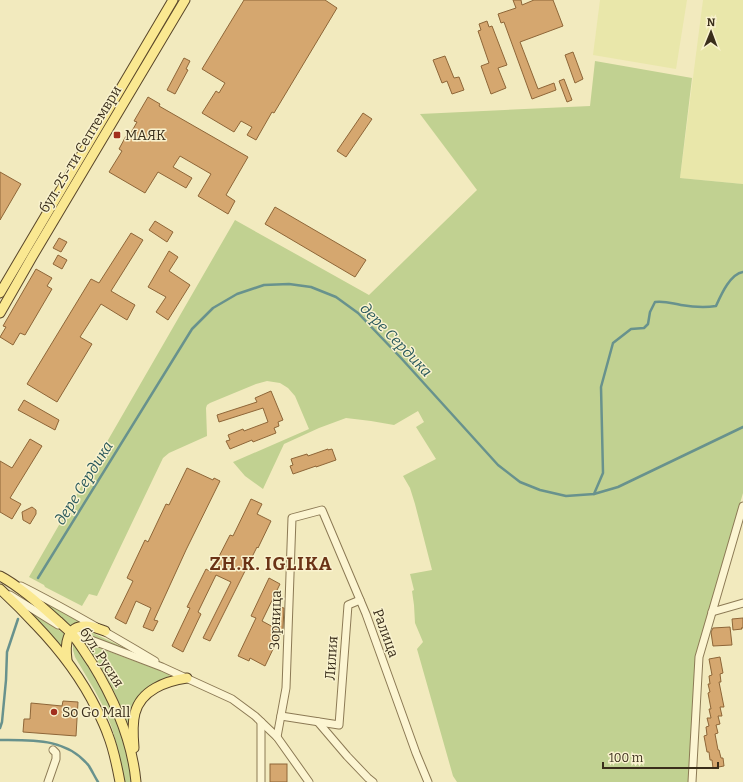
<svg xmlns="http://www.w3.org/2000/svg" width="743" height="782" font-family="Bitter,serif">
	<style>
		.farmland { fill: #e9e7aa }
		.green { fill: #c1d191 }
		.lines { fill: none; stroke-linecap: round; stroke-linejoin: round }
		.stream { stroke: #68928d; stroke-width: 2.5 }
		.building { fill: #d5a76f; stroke: #8e6638 }
		.minor-casing { stroke: #8c7a55; stroke-width: 9 }
		.major-casing { stroke: #59462a; stroke-width: 11 }
		.minor { stroke: #fcf5d2; stroke-width: 7 }
		.major { stroke: #fae891; stroke-width: 9 }
		.poi-dot { fill: #a22f1e; stroke: #f9f2ce; stroke-width: 1.5 }
		.labels { text-anchor: middle; stroke-width: 3; stroke-linejoin: round; paint-order: stroke }
		.poi-label { font-size: 14px; fill: #3a2e1b; stroke: #f9f2ce; text-anchor: start }
		.street-label { font-size: 14px; fill: #3a2e1b; stroke: #f9f2ce }
		.water-label { font-size: 15px; font-style: italic; fill: #28585b; stroke: #f9f2ce }
		.district-label { font-size: 18px; font-weight: bold; letter-spacing: 1px; fill: #6b3316; stroke: #f9f2ce }
	</style>
	<rect width="100%" height="100%" fill="#f2eabe"/>
	<!-- farmland -->
	<g class="farmland">
		<polygon points="600,0 687,0 676,69 593,55"/>
		<polygon points="703,0 743,0 743,184 680,178"/>
	</g>
	<!-- green -->
	<g class="green">
		<polygon points="595,61 692,78 680,178 743,184 743,493 696,657 689,782 457,782 453,776 417,649 423,642 415,623 414,605 412,591 414,590 410,574 432,570 415,504 410,488 403,476 436,459 416,427 424,422 418,411 394,425 371,421 346,418 319,428 284,444 263,489 245,476 233,462 309,429 295,396 288,388 280,383 267,381 256,384 210,403 207,405 206,408 207,436 169,453 163,458 97,596 89,594 82,606 45,587 44,585 29,577 235,220 369,295 477,190 420,114 590,106"/>
		<polygon points="38,599 84,623 72,628"/>
		<polygon points="19,604 65,634 63,651"/>
		<polygon points="85,632 93,633 144,657 87,635 85,634"/>
		<path d="M81,641L161,671L168,674L170,676L169,678L137,699L131,709L128,724C116,695 103,664 81,641Z"/>
		<path d="M73,642C93,673 113,704 124,740C128,754 130,768 132,782H125L117,746L112,728L105,710L95,691L75,657L73,650Z"/>
	</g>
	<g class="lines">
		<!-- stream -->
		<g class="stream">
			<path d="M594,494L603,473L601,387L613,343L631,329L644,328L648,324L650,312L655,302C666,301 670,303 681,305C693,307 704,308 716,306C721,295 730,274 743,272"/>
			<polyline points="38,578 192,329 213,308 237,294 264,285 289,284 311,287 336,297 358,313 401,358 498,465 520,482 540,490 566,496 594,494 618,487 743,427"/>
			<polyline points="0,728 2,722 6,680 7,652 18,619"/>
			<path d="M0,740C32,740 67,738 89,766C92,771 95,777 98,782"/>
		</g>
	</g>
	<!-- building -->
	<g class="building">
		<polygon points="244,0 325,0 337,8 274,113 272,112 256,140 247,135 252,127 241,121 234,132 202,113 216,91 219,93 225,83 202,69"/>
		<polygon points="513,0 521,0 522,5 534,0 553,0 563,26 520,42 538,89 554,83 556,90 532,99 504,22 501,23 498,14 516,8"/>
		<polygon points="487,21 489,27 492,26 507,65 498,68 506,88 491,94 481,66 489,63 478,31 481,30 479,24"/>
		<polygon points="573,52 583,79 575,83 565,55"/>
		<polygon points="445,56 454,78 459,77 464,90 452,94 447,81 442,83 433,60"/>
		<polygon points="184,58 190,61 186,69 188,70 175,94 167,90"/>
		<polygon points="564,79 572,100 567,102 559,81"/>
		<polygon points="148,97 160,104 159,106 248,157 226,195 235,201 228,214 198,196 211,174 180,156 173,167 192,178 186,188 158,172 145,193 109,172 122,151 119,149 126,136 128,138 137,122 134,121"/>
		<polygon points="363,113 372,119 346,157 337,151"/>
		<polygon points="0,172 21,184 0,220"/>
		<polygon points="275,207 366,260 355,277 265,224"/>
		<polygon points="155,221 173,232 167,242 149,230"/>
		<polygon points="131,233 143,240 111,291 135,305 127,320 101,304 80,337 92,344 57,402 27,384 91,279 99,283"/>
		<polygon points="59,238 67,242 61,252 53,248"/>
		<polygon points="169,251 178,257 169,271 190,285 168,320 156,312 166,297 148,287"/>
		<polygon points="58,255 67,260 62,269 53,264"/>
		<polygon points="36,269 52,278 47,286 52,289 25,335 20,333 13,345 0,337 6,327 3,326"/>
		<polygon points="271,391 283,420 278,422 279,426 274,428 276,433 253,442 252,440 230,449 226,441 230,440 228,435 243,429 244,431 268,422 263,408 219,422 217,415 257,402 255,398"/>
		<polygon points="24,400 59,420 55,430 18,410"/>
		<polygon points="30,439 42,446 10,498 21,504 12,519 0,512 0,461 12,468"/>
		<polygon points="328,449 328,450 332,449 336,460 316,467 316,466 293,474 290,466 293,465 291,459 307,454 308,456"/>
		<polygon points="187,468 213,480 214,478 220,481 186,550 154,620 158,621 153,631 143,627 151,608 136,601 126,624 115,618 133,581 127,578 145,540 148,542 166,504 169,505"/>
		<polygon points="251,499 262,504 257,514 271,521 258,548 257,547 210,641 203,638 231,582 216,575 198,612 201,614 183,652 172,646 190,608 187,607 206,569 211,572 230,535 233,536"/>
		<polygon points="32,507 36,510 36,514 30,524 23,520 22,512"/>
		<polygon points="269,578 280,584 262,621 275,628 278,622 279,607 284,608 283,628 265,666 250,658 249,661 238,656 256,618 251,616"/>
		<polygon points="743,618 743,628 741,628 742,629 733,630 732,619"/>
		<polygon points="730,627 732,645 713,646 711,632 713,628"/>
		<polygon points="720,657 723,673 720,674 721,682 719,682 724,707 720,707 722,716 718,716 720,724 716,725 718,733 715,734 718,750 719,750 721,758 723,758 724,766 713,768 712,760 710,760 709,752 707,752 704,736 707,735 706,727 709,726 707,718 711,718 709,709 711,709 708,693 710,692 708,684 710,684 709,676 712,675 709,659"/>
		<polygon points="63,701 78,702 76,736 23,732 24,719 30,719 31,703 62,706"/>
		<rect x="270" y="764" width="17" height="18"/>
	</g>
	<g class="lines">
		<defs>
			<g id="minor">
				<path d="M21,586C67,609 111,635 155,661"/>
				<polyline points="10,595 58,625"/>
				<polyline points="712,612 743,603"/>
				<polyline points="70,632 162,667 232,699 255,716 277,737 309,782"/>
				<polyline points="281,716 339,725 348,605 360,600"/>
				<polyline points="318,722 347,756 368,778 373,782"/>
				<polyline points="277,737 286,688 292,518 322,510 366,614 416,753 428,782"/>
				<polyline points="48,782 56,759 56,753 53,750"/>
				<polyline points="261,782 261,722"/>
				<polyline points="692,782 699,657 743,506"/>
			</g>
			<g id="major">
				<polyline points="0,293 173,0"/>
				<polyline points="0,313 32,257 185,0"/>
				<path d="M0,576C10,581 19,588 28,595C38,603 48,612 58,621C62,625 67,629 71,633C79,642 85,653 92,663C114,699 132,739 136,782"/>
				<path d="M0,589C12,600 24,612 35,624C60,650 81,677 97,710C101,718 105,726 108,735C114,750 117,766 120,782"/>
				<path d="M67,660C65,645 66,626 86,626C92,626 99,629 105,631"/>
				<path d="M134,748C133,736 132,724 135,713C141,690 166,681 187,678"/>
			</g>
		</defs>
		<!-- minor casing -->
		<use href="#minor" class="minor-casing"/>
		<!-- major casing -->
		<use href="#major" class="major-casing"/>
		<!-- minor -->
		<use href="#minor" class="minor"/>
		<!-- major -->
		<use href="#major" class="major"/>
	</g>
	<!-- markers -->
	<g class="poi-dot">
		<rect x="113" y="131" width="8" height="8" rx="2"/>
		<circle cx="54" cy="712" r="4"/>
	</g>
	<g class="labels">
		<!-- poi labels -->
		<g class="poi-label">
			<text x="125" y="140">МАЯК</text>
			<text x="62" y="717">So Go Mall</text>
		</g>
		<!-- street labels -->
		<g class="street-label">
			<text transform="translate(80 149) rotate(-59)" y="5">бул. 25-ти Септември</text>
			<text transform="translate(275 620) rotate(-88)" y="5">Зорница</text>
			<text transform="translate(386 633) rotate(70)" y="5">Ралица</text>
			<text transform="translate(102 657) rotate(57)" y="5">бул. Русия</text>
			<text transform="translate(331 658) rotate(-86)" y="5">Лилия</text>
		</g>
		<!-- water labels -->
		<g class="water-label">
			<text transform="translate(396 340) rotate(46)" y="5">дере Сердика</text>
			<text transform="translate(84 483) rotate(-58)" y="5">дере Сердика</text>
		</g>
		<!-- district labels -->
		<g class="district-label">
			<text x="271" y="570">ZH.K. IGLIKA</text>
		</g>
	</g>
	<!-- north arrow -->
	<g transform="translate(711 32) rotate(1)" stroke="#f9f2ce" stroke-width="3" paint-order="stroke">
	<path d="M0-3L7 15L0 10L-7 15Z" fill="#3a2e1b"/>
	<text y="-6" font-size="11" font-weight="bold" text-anchor="middle" fill="#3a2e1b">N</text>
	</g>
	<!-- scale -->
	<path d="M603 762v6h115v-6" fill="none" stroke="#3a2e1b" stroke-width="2"/>
	<text x="609" y="762" font-size="12" fill="#3a2e1b" stroke="#f9f2ce" stroke-width="3" paint-order="stroke">100 m</text>
</svg>
